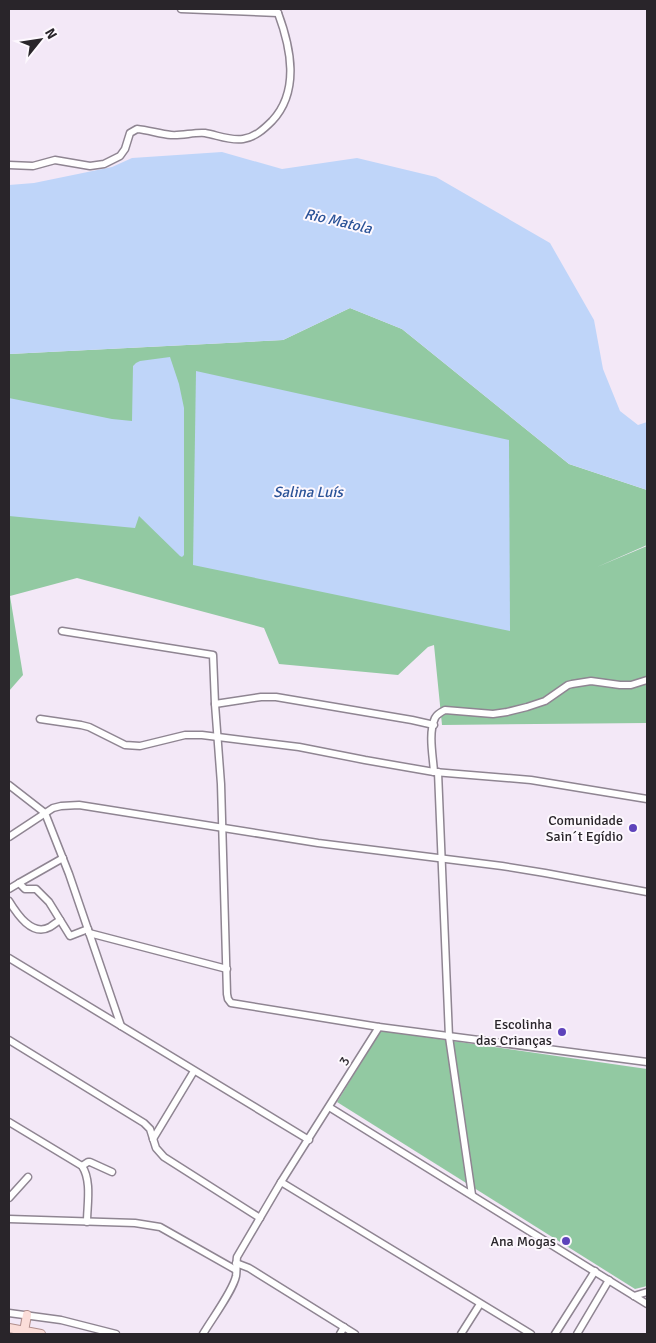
<svg xmlns="http://www.w3.org/2000/svg" width="656" height="1343" font-family="Signika,sans-serif">
	<style>
		.green { fill: #92c9a2 }
		.water { fill: #bfd5f9 }
		.lines { fill: none; stroke-linecap: round; stroke-linejoin: round }
		.minor-casing { stroke: #8f8592; stroke-width: 9 }
		.major-casing { stroke: #b08e8c; stroke-width: 10 }
		.minor { stroke: #fff; stroke-width: 6 }
		.major { stroke: #fbddd9; stroke-width: 8 }
		.poi-dot { fill: #5e43bb; stroke: #fdf8fe; stroke-width: 2 }
		.labels { text-anchor: middle; stroke-width: 4; stroke-linejoin: round; paint-order: stroke }
		.poi-label { font-size: 14px; fill: #29252a; stroke: #fdf8fe; text-anchor: end }
		.street-label { font-size: 14px; fill: #29252a; stroke: #fdf8fe }
		.water-label { font-size: 15px; font-style: italic; fill: #2b5398; stroke: #fdf8fe }
	</style>
	<rect width="100%" height="100%" fill="#f3e8f7"/>
	<!-- green -->
	<g class="green">
		<polygon points="350,308 402,329 569,464 647,490 647,545 597,567 647,546 647,723 442,725 434,645 428,647 398,675 279,664 264,628 77,578 10,596 23,675 9,691 9,354 283,340"/>
		<polygon points="384,1031 647,1069 647,1286 635,1289 337,1102 380,1032"/>
	</g>
	<!-- water -->
	<g class="water">
		<polygon points="222,152 282,169 357,158 436,177 550,243 594,320 603,369 620,411 638,425 647,422 647,490 569,464 402,329 350,308 283,340 9,354 9,185 34,183 112,167 132,158"/>
		<polygon points="170,357 179,384 184,408 184,555 182,557 180,556 139,516 135,528 9,516 9,398 112,419 132,421 133,366 136,363 140,361"/>
		<polygon points="196,371 509,440 510,631 193,565"/>
	</g>
	<g class="lines">
		<defs>
			<g id="minor">
				<polyline points="181,9 278,13"/>
				<path d="M9,165L33,166L55,160L90,166L104,164L120,156L125,149L130,133L137,129C148,130 160,134 171,135C182,136 194,132 205,133C217,135 230,141 243,139C255,137 263,130 272,121C300,91 291,48 278,13"/>
				<polyline points="62,631 213,655 215,704 221,784 227,994 228,999 231,1003 379,1027 647,1062"/>
				<polyline points="215,704 261,697 276,697 412,720 434,725"/>
				<polyline points="40,719 81,725 89,727 125,745 140,746 185,735 202,735 299,747 365,760 434,772 531,780 647,799"/>
				<path d="M434,772C433,756 428,733 435,718C437,714 441,712 445,710L493,714L507,712L527,707L545,701L568,685L572,684L591,681L620,685H631L647,680"/>
				<polyline points="438,772 449,1037 472,1195"/>
				<polyline points="9,785 45,813 69,874 121,1026"/>
				<polyline points="9,837 53,808 61,806 79,805 318,843 502,866 545,873 647,892"/>
				<polyline points="63,858 19,883 25,889 36,889 49,902 70,936 88,929"/>
				<polyline points="9,889 19,883"/>
				<path d="M9,901C17,914 32,937 50,927C53,925 57,922 60,920"/>
				<polyline points="89,933 227,969"/>
				<polyline points="9,958 309,1140"/>
				<polyline points="9,1040 144,1123 150,1129 156,1148 164,1157 260,1218"/>
				<polyline points="329,1107 647,1304"/>
				<path d="M9,1122L82,1166C92,1181 87,1205 87,1222"/>
				<polyline points="153,1139 194,1071"/>
				<polyline points="82,1166 88,1162 90,1162 112,1172"/>
				<polyline points="281,1182 531,1334"/>
				<polyline points="9,1198 28,1177"/>
				<polyline points="9,1219 135,1223 160,1227 236,1270"/>
				<polyline points="236,1263 249,1268 355,1334"/>
				<polyline points="634,1296 647,1292"/>
				<polyline points="9,1313 61,1320 116,1334"/>
				<path d="M203,1334C211,1320 233,1291 236,1276C237,1270 236,1263 237,1257L281,1182L379,1027"/>
				<polyline points="340,1334 344,1327"/>
				<polyline points="461,1334 480,1304"/>
				<polyline points="555,1334 595,1271"/>
				<polyline points="577,1334 609,1280"/>
			</g>
			<g id="major">
				<polyline points="9,1328 41,1334"/>
				<polyline points="24,1331 27,1315"/>
			</g>
		</defs>
		<!-- minor casing -->
		<use href="#minor" class="minor-casing"/>
		<!-- major casing -->
		<use href="#major" class="major-casing"/>
		<!-- minor -->
		<use href="#minor" class="minor"/>
		<!-- major -->
		<use href="#major" class="major"/>
	</g>
	<!-- markers -->
	<g class="poi-dot">
		<circle cx="633" cy="828" r="5"/>
		<circle cx="562" cy="1032" r="5"/>
		<circle cx="566" cy="1241" r="5"/>
	</g>
	<g class="labels">
		<!-- poi labels -->
		<g class="poi-label">
			<text x="623" y="825">Comunidade<tspan x="623" dy="16">Sain´t Egídio</tspan></text>
			<text x="552" y="1029">Escolinha<tspan x="552" dy="16">das Crianças</tspan></text>
			<text x="556" y="1246">Ana Mogas</text>
		</g>
		<!-- street labels -->
		<g class="street-label">
			<text transform="translate(344 1061) rotate(-58)" y="5">3</text>
		</g>
		<!-- water labels -->
		<g class="water-label">
			<text transform="translate(338 221) rotate(13)" y="5">Rio Matola</text>
			<text x="308" y="497">Salina Luís</text>
		</g>
	</g>
	<!-- border -->
	<rect width="656" height="1343" fill="none" stroke="#29252a" stroke-width="20"/>
	<!-- north arrow -->
	<g transform="translate(40 40) rotate(60)" stroke="#fdf8fe" stroke-width="4" paint-order="stroke">
	<path d="M0-4L9 19L0 12L-9 19Z" fill="#29252a"/>
	<text y="-8" font-size="14" font-weight="bold" text-anchor="middle" fill="#29252a">N</text>
	</g>
</svg>
